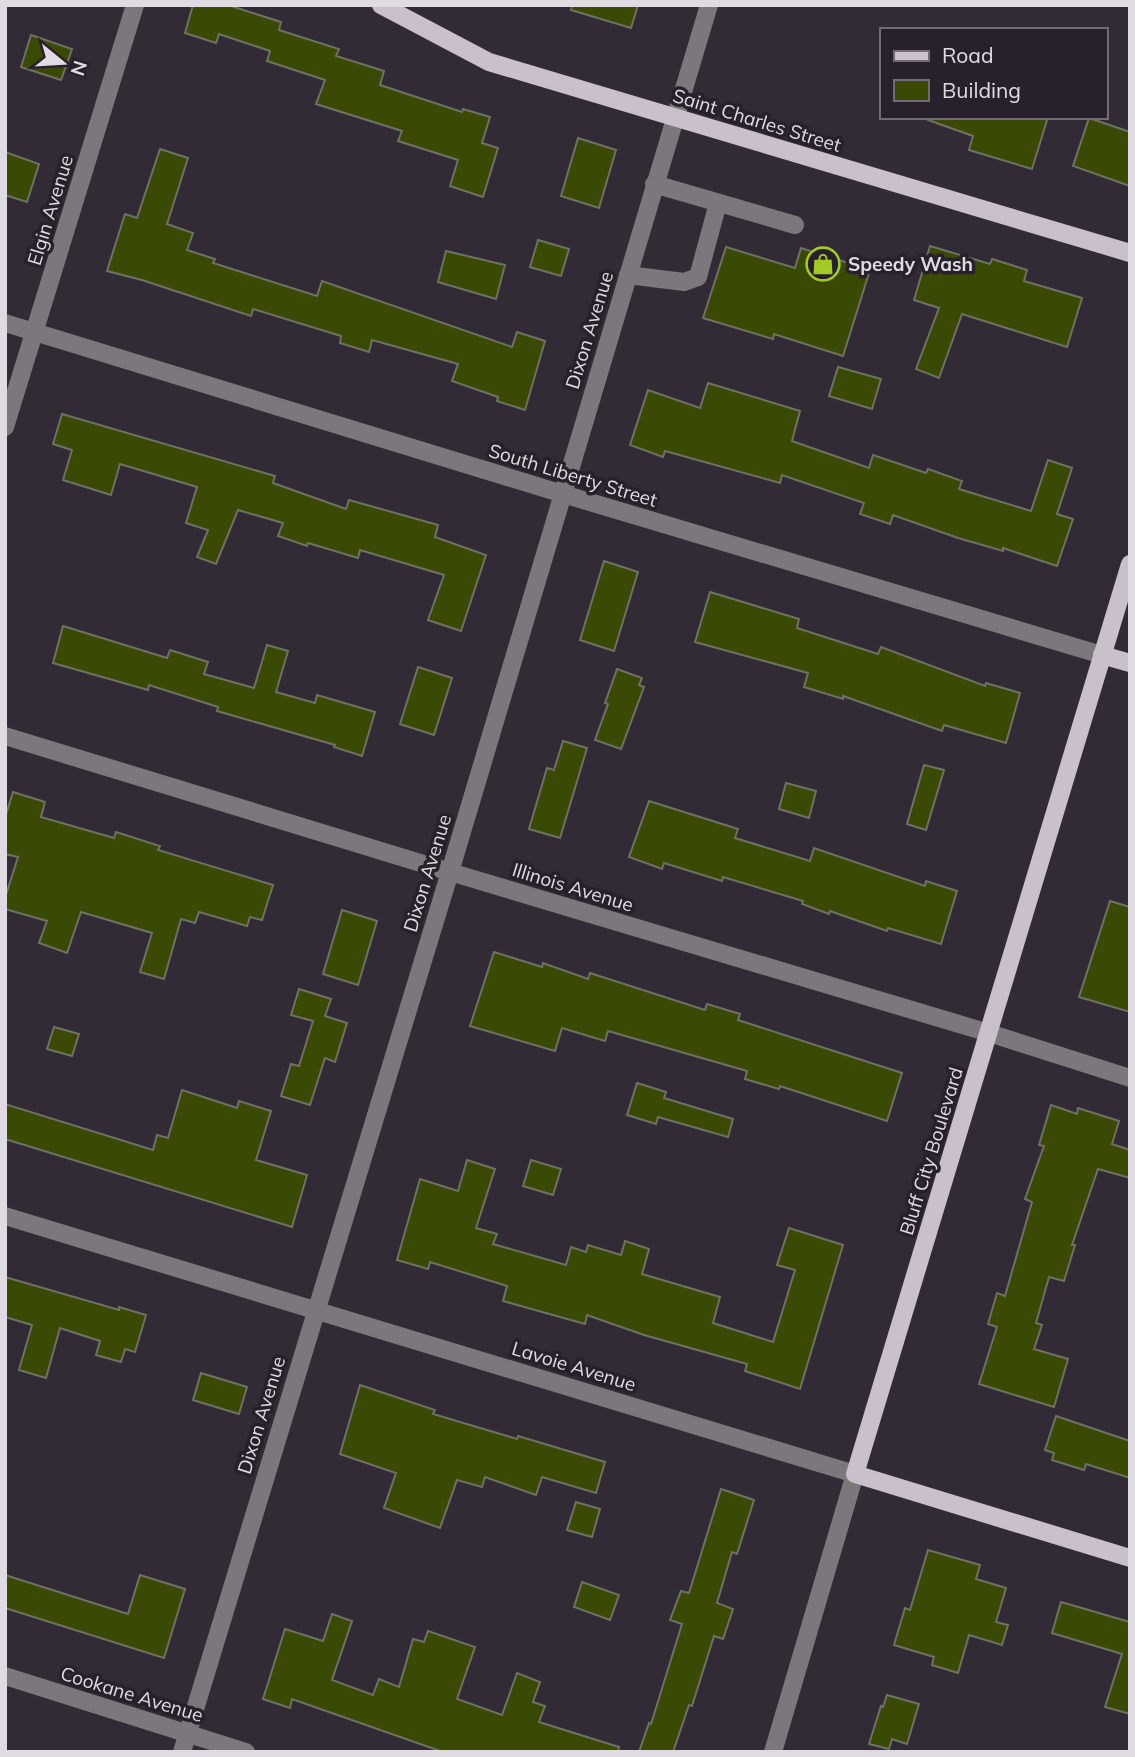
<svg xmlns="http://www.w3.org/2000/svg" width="1135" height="1757" font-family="Mulish,sans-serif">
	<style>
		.building { fill: #3a4903; stroke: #6d7264; stroke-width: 2 }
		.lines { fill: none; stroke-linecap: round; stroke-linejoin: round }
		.minor { stroke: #7b777c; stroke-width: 18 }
		.major { stroke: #c9c0cc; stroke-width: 18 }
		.labels { text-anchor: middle; stroke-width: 7; stroke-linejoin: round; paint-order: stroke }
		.street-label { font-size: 19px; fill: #e0dbe2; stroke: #28202a }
		.poi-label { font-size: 19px; font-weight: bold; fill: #e0dbe2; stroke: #28202a; text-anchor: start }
	</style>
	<rect width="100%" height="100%" fill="#322a34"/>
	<!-- building -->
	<g class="building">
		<polygon points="193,5 228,5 281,22 279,30 339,49 336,56 384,71 380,85 462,112 463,109 490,117 482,143 498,148 483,197 450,186 458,160 398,141 402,131 316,104 325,80 267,61 270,51 219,34 216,43 185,33"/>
		<polygon points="572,5 638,5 631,28 571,10"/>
		<polygon points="31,35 72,49 61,80 21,67"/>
		<polygon points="928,117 1048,117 1032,169 969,150 973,136 928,120"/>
		<polygon points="1089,118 1130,132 1130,186 1073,166"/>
		<polygon points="578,138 616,150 599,208 561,196"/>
		<polygon points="160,149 188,158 167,224 193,233 187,250 215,259 213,263 317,296 322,281 512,347 517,332 545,341 525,410 497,401 498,397 452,381 458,364 372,340 369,352 340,343 341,336 253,309 251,316 142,280 107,271 125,214 137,218"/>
		<polygon points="5,152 39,164 27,202 5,195"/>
		<polygon points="538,240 569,249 561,276 530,267"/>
		<polygon points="930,246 990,264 992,259 1027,270 1024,281 1082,298 1067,347 962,314 939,378 916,369 939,308 914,300"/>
		<polygon points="726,247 795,268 801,248 870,270 843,356 774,334 773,339 703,318"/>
		<polygon points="446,251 505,265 496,299 438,282"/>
		<polygon points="838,367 881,379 872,409 829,396"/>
		<polygon points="708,383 800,411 792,441 869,468 873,455 926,473 928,469 962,481 959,489 1031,511 1048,460 1072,468 1057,514 1073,519 1057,566 1003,548 1003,551 958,538 893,515 890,524 860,514 864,503 782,475 780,483 665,451 663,457 630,445 648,390 700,408"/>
		<polygon points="62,414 275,476 273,483 346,509 349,500 438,525 435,537 486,555 461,631 428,620 444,575 360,550 358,558 308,543 307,546 278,536 283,523 238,510 216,564 197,557 208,530 186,523 197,487 120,464 111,495 63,480 72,450 53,444"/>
		<polygon points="604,561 638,572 614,651 580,640"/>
		<polygon points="710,592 799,619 797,628 878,654 881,647 985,686 986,683 1020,693 1006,743 944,725 942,731 843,696 843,699 804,687 808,673 695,642"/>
		<polygon points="63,626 167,658 170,650 208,662 204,674 254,688 267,645 288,651 276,692 315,703 317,695 375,712 362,756 334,747 335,745 217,711 218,707 149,685 148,690 53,663"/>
		<polygon points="418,667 452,678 434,735 400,724"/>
		<polygon points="617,669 642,678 639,685 644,687 621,749 595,740 608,704 605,703"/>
		<polygon points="563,741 587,748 560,838 529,829 547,768 554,770"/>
		<polygon points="924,765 944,770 926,830 907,824"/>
		<polygon points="786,783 816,791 809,818 779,809"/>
		<polygon points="13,792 45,802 41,817 114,838 116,832 160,846 158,850 273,885 262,920 250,917 247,926 199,912 195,923 181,919 164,979 140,972 152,933 81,912 67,953 39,943 47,921 5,909 5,898 18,857 5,854 5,818"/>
		<polygon points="649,801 738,829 735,838 810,861 814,848 925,886 926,881 957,891 941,944 888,928 887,931 830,911 829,914 802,904 803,901 723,877 722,881 664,863 662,869 629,857"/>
		<polygon points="1110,901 1130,907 1130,1012 1079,997"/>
		<polygon points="342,910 377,921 358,985 323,974"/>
		<polygon points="494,952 542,967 543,963 588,979 590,973 705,1010 707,1004 740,1014 738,1020 902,1073 887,1121 780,1086 779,1089 745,1079 747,1071 608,1031 605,1041 562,1028 555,1051 470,1026"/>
		<polygon points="299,989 331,999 325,1016 347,1023 335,1062 325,1058 310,1105 281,1096 291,1064 299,1066 313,1021 291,1015"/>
		<polygon points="54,1027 79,1034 72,1056 47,1049"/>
		<polygon points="637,1083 666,1092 664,1098 733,1119 728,1137 658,1117 656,1124 627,1115"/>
		<polygon points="182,1090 237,1108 239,1101 271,1111 256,1160 307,1175 292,1227 5,1139 5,1104 153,1150 157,1135 168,1138"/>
		<polygon points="1051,1105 1077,1114 1078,1108 1119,1121 1112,1144 1130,1150 1130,1178 1098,1169 1072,1245 1075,1245 1064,1281 1049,1277 1036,1323 1042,1325 1034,1349 1068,1359 1054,1407 979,1384 997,1327 988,1324 997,1293 1005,1296 1032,1202 1025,1199 1044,1146 1039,1145"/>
		<polygon points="467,1160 495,1169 476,1228 497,1234 493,1244 566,1265 571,1247 586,1252 588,1245 621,1255 625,1241 649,1249 642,1274 720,1297 713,1323 773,1342 795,1270 777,1265 789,1228 843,1245 800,1389 745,1371 747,1364 644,1335 587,1315 585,1324 503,1301 507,1286 430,1262 428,1269 397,1260 420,1179 458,1191"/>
		<polygon points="531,1160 561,1169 553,1195 523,1186"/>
		<polygon points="5,1277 119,1310 119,1307 146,1315 135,1352 125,1349 121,1362 96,1355 100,1341 60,1328 46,1378 19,1370 32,1325 5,1317"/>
		<polygon points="201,1373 247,1387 239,1414 193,1400"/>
		<polygon points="360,1385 435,1410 433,1414 517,1439 518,1436 605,1462 596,1493 542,1477 536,1495 485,1477 482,1487 457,1480 440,1528 384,1508 396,1473 340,1454"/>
		<polygon points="1056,1416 1130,1441 1130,1478 1086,1464 1084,1470 1052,1460 1054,1453 1045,1450"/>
		<polygon points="721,1489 754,1500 737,1554 732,1552 717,1603 733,1609 723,1639 714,1636 692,1706 689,1705 673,1752 639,1752 649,1723 651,1724 682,1624 670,1620 681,1591 689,1593"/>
		<polygon points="576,1502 600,1509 592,1537 567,1530"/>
		<polygon points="928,1550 980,1565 976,1579 1006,1588 996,1622 1008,1625 1002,1645 969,1635 958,1673 932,1665 934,1657 894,1645 905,1608 910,1610"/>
		<polygon points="5,1575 128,1614 140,1575 185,1589 164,1658 5,1608"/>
		<polygon points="582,1582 619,1595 610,1620 574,1607"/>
		<polygon points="1061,1602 1130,1622 1130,1714 1105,1707 1122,1654 1052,1633"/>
		<polygon points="332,1614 352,1621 332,1680 373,1695 379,1679 399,1687 413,1639 424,1642 428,1631 475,1647 457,1699 502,1715 517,1673 540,1682 533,1702 545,1706 539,1722 619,1747 618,1752 443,1752 292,1699 290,1708 263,1699 285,1629 323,1641"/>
		<polygon points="887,1695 919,1704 907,1744 892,1739 889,1749 869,1744 881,1706 883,1707"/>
	</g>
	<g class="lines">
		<!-- minor -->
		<g class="minor">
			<polyline points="654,184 795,225"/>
			<polyline points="628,275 684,282 698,277 718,203"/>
			<polyline points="5,323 563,494 1102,655"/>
			<polyline points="5,427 135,5"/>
			<polyline points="5,736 450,872 989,1033 1130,1078"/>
			<polyline points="5,1216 855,1474 773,1752"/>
			<polyline points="5,1676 246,1752"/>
			<polyline points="182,1752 450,872 709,5"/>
		</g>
		<!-- major -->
		<g class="major">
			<polyline points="381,5 489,62 1130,253"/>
			<polyline points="1130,564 855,1474 1130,1558"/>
			<polyline points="1102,655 1130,663"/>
		</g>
	</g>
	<!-- icons -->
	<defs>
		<symbol id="shop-ring" viewBox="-11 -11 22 22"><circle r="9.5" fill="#28202a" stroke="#a4c825" stroke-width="1.5"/><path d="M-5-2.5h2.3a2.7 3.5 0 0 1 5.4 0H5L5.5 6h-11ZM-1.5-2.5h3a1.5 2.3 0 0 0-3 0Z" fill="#a4c825"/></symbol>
	</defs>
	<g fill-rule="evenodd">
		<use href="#shop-ring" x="804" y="245" width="38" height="38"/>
	</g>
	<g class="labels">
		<!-- street labels -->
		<g class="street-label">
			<text transform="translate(757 120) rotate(17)" y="7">Saint Charles Street</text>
			<text transform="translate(50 210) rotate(-73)" y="7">Elgin Avenue</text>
			<text transform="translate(589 330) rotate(-73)" y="7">Dixon Avenue</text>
			<text transform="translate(573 475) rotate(17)" y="7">South Liberty Street</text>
			<text transform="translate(427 873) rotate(-73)" y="7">Dixon Avenue</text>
			<text transform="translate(573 887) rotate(17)" y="7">Illinois Avenue</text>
			<text transform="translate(931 1151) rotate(-73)" y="7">Bluff City Boulevard</text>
			<text transform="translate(574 1366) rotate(17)" y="7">Lavoie Avenue</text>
			<text transform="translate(261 1415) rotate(-73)" y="7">Dixon Avenue</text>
			<text transform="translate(132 1694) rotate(17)" y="7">Cookane Avenue</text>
		</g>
		<!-- poi labels -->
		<g class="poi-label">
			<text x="848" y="271">Speedy Wash</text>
		</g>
	</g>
	<!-- border -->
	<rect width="1135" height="1757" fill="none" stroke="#e0dbe2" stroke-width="14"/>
	<!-- legend -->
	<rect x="880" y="28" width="228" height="91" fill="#28202a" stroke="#726b74" stroke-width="2"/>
	<rect x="894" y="51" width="35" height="10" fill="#c9c0cc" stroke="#726b74" stroke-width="2"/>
	<text x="942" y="63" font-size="21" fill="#e0dbe2">Road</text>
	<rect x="894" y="80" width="35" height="21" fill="#3a4903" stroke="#726b74" stroke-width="2"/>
	<text x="942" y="98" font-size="21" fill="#e0dbe2">Building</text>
	<!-- north arrow -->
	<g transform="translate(63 63) rotate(108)" stroke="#28202a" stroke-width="5" paint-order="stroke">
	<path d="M0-5L12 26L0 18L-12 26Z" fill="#e0dbe2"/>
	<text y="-10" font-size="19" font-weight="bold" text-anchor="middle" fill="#e0dbe2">N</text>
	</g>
</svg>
